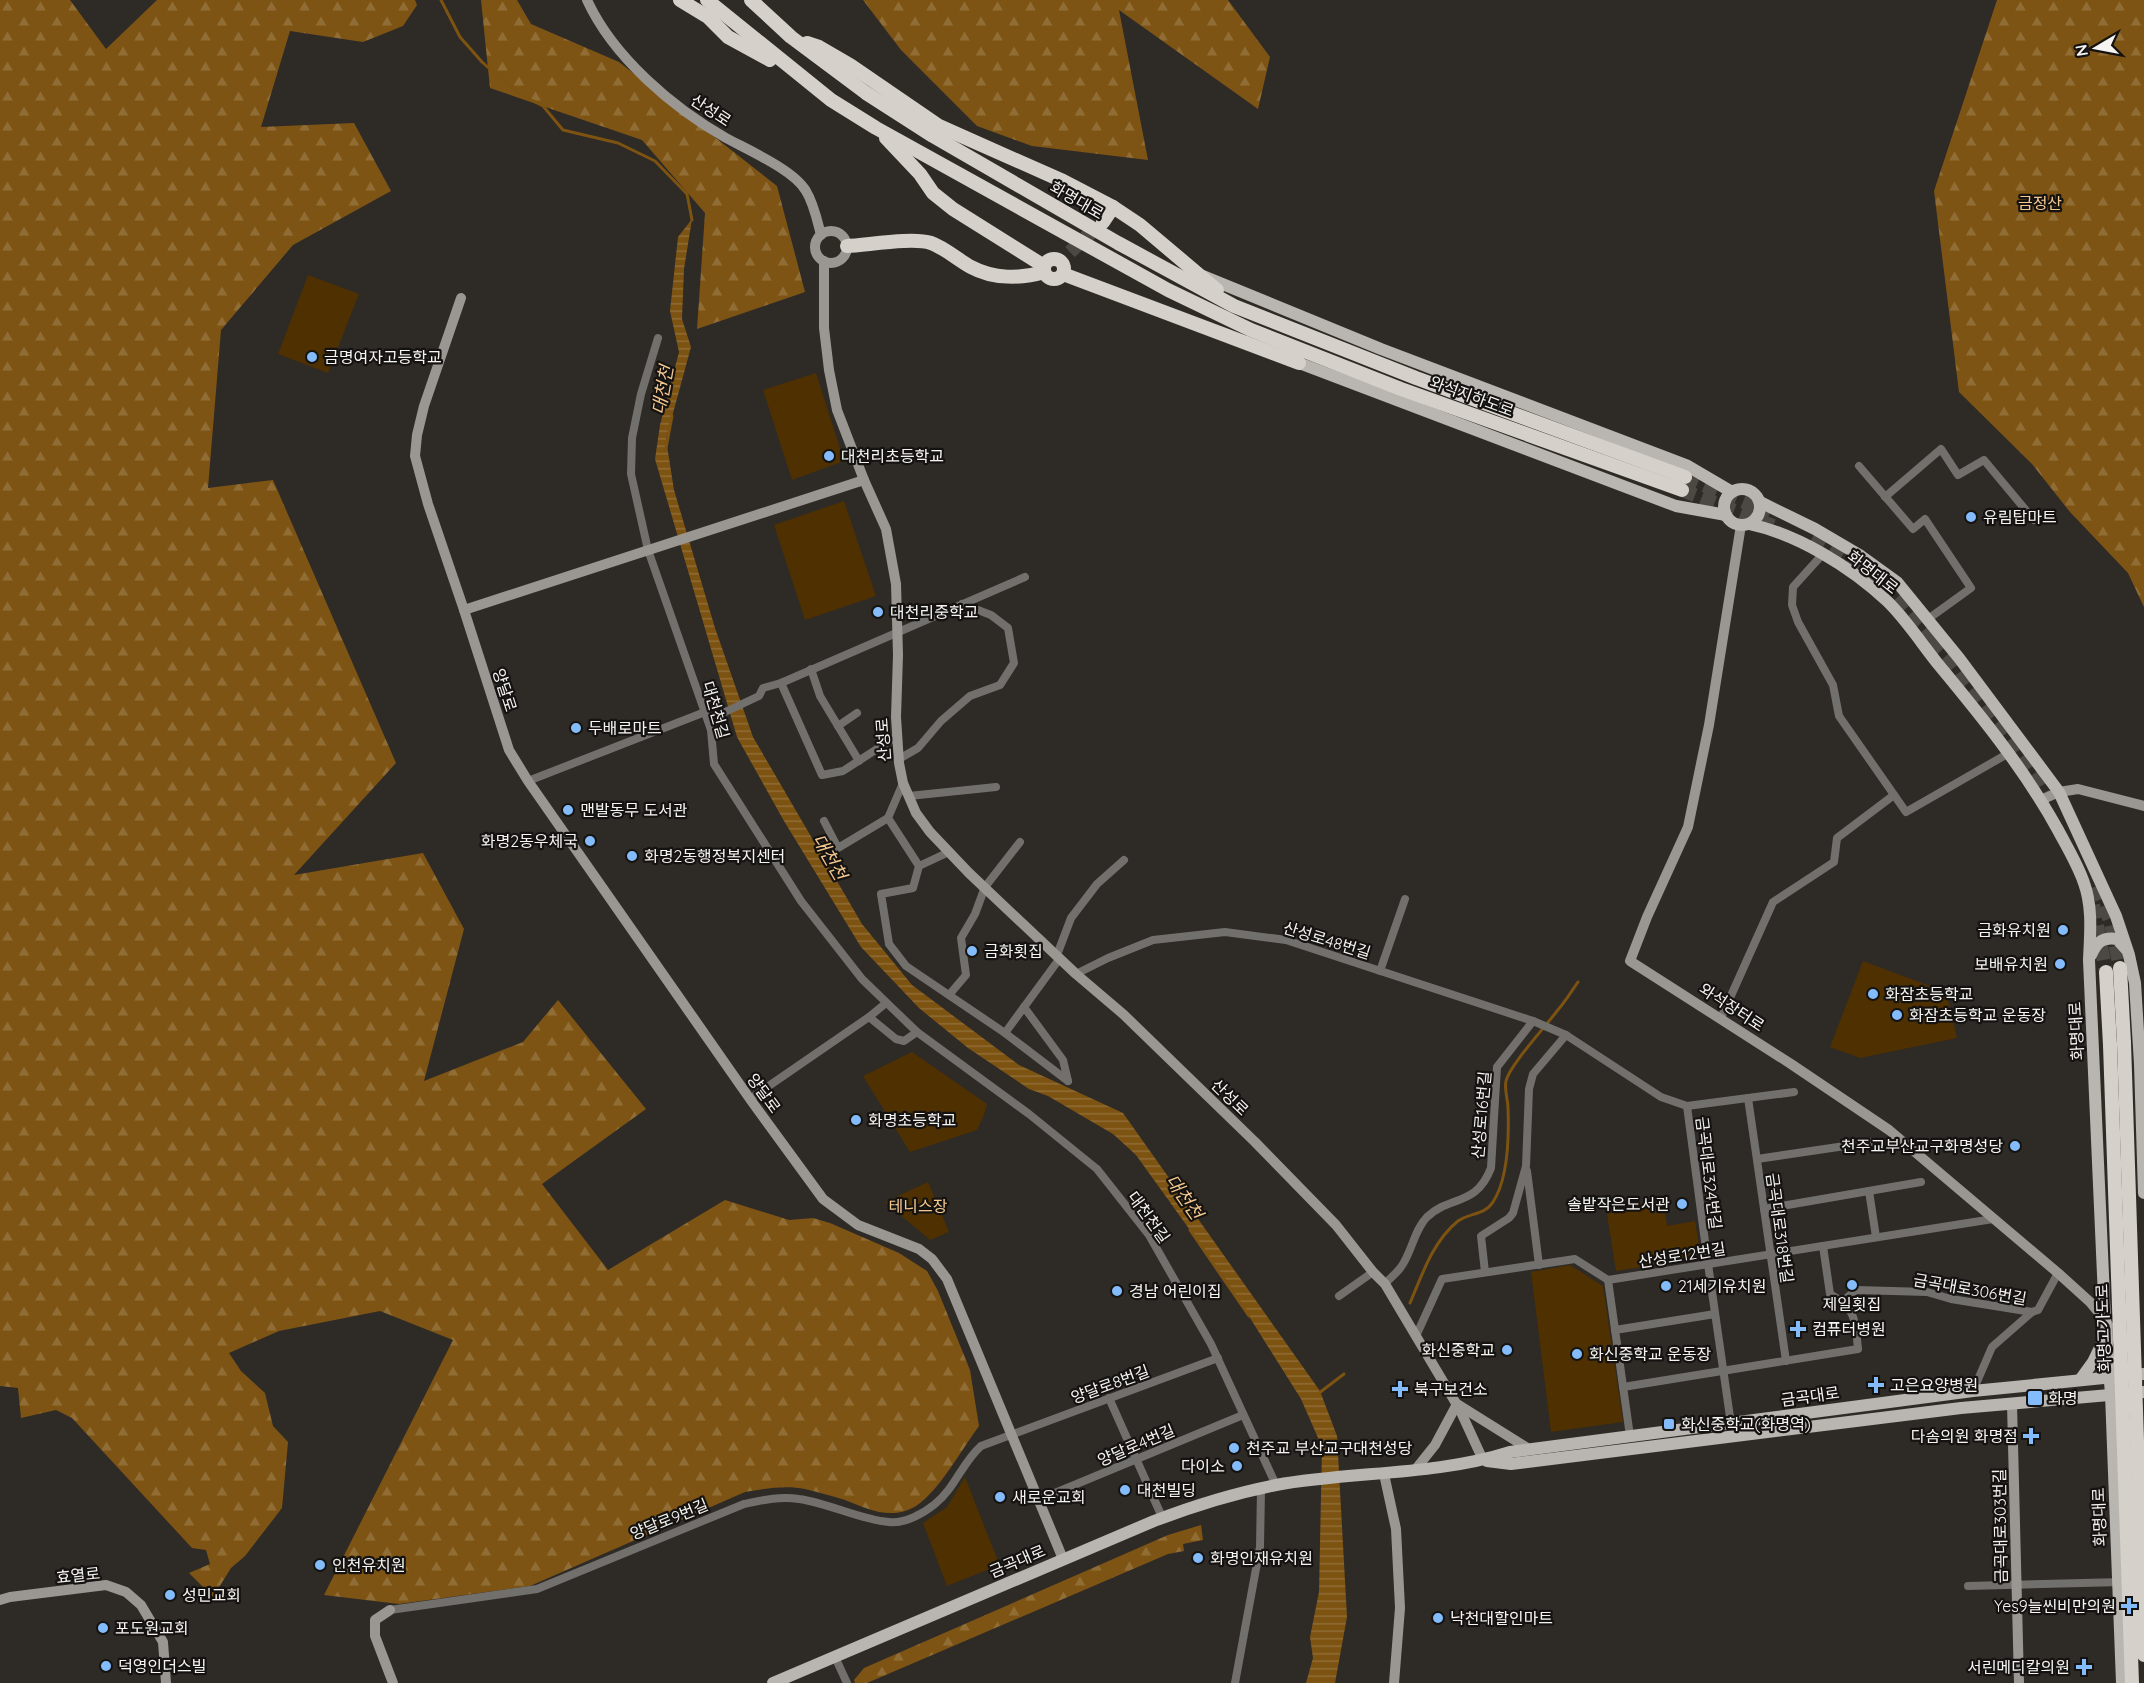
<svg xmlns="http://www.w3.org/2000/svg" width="2144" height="1683" font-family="Quicksand,'Noto Sans KR',sans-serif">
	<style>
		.forest { fill: url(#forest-firs) }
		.park { fill: #4f3000 }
		.water { fill: url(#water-rules) }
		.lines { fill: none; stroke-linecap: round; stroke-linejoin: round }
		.stream { stroke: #7d5312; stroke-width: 3 }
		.highway-tunnel { stroke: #4c4844; stroke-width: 14; stroke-dasharray: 14 7; stroke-linecap: butt }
		.street { stroke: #72706d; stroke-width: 8 }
		.secondary { stroke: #9a9793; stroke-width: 10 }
		.primary { stroke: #b9b5b0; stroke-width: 12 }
		.highway { stroke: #d5d0ca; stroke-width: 14 }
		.highway-bridge { stroke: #d5d0ca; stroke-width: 14 }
		.poi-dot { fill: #84bcfb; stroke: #151311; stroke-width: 2 }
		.labels { text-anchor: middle; stroke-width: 4.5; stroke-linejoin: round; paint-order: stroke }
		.street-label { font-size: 16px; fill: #f6f4f0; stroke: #151311 }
		.park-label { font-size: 16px; fill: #f5c890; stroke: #151311 }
		.poi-label { font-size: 16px; fill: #f6f4f0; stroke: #151311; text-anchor: start }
		.water-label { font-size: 18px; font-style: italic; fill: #f5c890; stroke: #151311 }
	</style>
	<defs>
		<pattern id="forest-firs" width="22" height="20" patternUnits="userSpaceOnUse" patternTransform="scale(1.5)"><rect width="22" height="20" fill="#7e5414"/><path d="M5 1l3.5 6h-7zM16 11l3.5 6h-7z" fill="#916d36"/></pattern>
		<pattern id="water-rules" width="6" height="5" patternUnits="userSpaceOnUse" patternTransform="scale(1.5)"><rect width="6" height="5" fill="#7d5312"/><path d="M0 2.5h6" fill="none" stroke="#906c35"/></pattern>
	</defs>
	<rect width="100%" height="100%" fill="#2e2a26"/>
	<!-- forest -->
	<g class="forest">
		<path d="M0,0H70L106,49L157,0H415L417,5L403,26L363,42L290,31L261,127L354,123L391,191L293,245L221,330L208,488L273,480L396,763L294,875L423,853L464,929L424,1081L523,1042L558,1000L646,1109L542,1184L608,1270L725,1200L789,1220L813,1218L830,1223L899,1253L927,1271L938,1291L970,1370L979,1426C961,1450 940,1490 916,1506C891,1521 868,1509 845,1500C832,1496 818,1492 805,1489C785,1485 764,1489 745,1492L530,1586L399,1604L324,1595L453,1340L380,1311L279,1331L229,1353L241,1371L265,1393L273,1426L288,1442L282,1508L245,1556L231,1568L213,1597L189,1573L210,1564L206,1550L192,1548L72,1418L56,1410L21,1418L18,1388L0,1386Z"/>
		<polygon points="481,0 517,0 531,24 619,62 777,186 805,292 697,329 705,213 642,140 490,88"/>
		<polygon points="863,0 1228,0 1270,57 1258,109 1119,10 1148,160 1032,146 977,126 901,50"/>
		<polygon points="1997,0 2144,0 2144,607 2128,573 2070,512 2032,464 1959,392 1934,191"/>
		<polygon points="1201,1525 1203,1540 1183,1544 1184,1551 1168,1554 867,1683 855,1683 854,1680 864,1668 1168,1535"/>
	</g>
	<!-- park -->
	<g class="park">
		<polygon points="308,275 359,294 328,373 278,354"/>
		<polygon points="816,373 844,461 792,480 763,390"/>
		<polygon points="844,501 876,596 805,620 774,525"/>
		<polygon points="1863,961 1946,992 1957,1038 1860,1058 1830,1047"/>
		<polygon points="912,1052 987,1104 984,1115 977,1130 910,1152 863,1076"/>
		<polygon points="928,1182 949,1232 930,1240 885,1202"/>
		<polygon points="1663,1199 1667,1226 1695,1221 1700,1251 1688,1260 1616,1271 1606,1208"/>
		<polygon points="1570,1265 1603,1286 1623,1422 1551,1432 1531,1272"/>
		<polygon points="965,1477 998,1561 987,1570 947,1586 923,1523 947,1507"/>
	</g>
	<!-- water -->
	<polygon class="water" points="692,219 684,269 682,319 691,347 666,439 674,490 715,628 753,737 862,924 912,985 1019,1065 1123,1113 1320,1391 1337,1436 1347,1617 1335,1683 1306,1683 1313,1658 1310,1637 1319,1592 1322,1447 1301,1399 1228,1283 1136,1155 1113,1134 1048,1096 1029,1089 968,1048 919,1008 861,947 784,821 737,737 655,459 660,425 679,352 670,311 678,237"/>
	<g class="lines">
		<!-- stream -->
		<g class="stream">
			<polyline points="441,0 460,37 482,62 516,92 543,106 563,130 618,143 655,161 687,194 692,220"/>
			<polyline points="666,448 672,416"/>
			<polyline points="1190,1230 1249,1316"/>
			<path d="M1410,1303C1422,1275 1433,1241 1458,1221C1469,1213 1485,1215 1493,1202C1508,1179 1509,1135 1508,1108C1508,1100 1504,1089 1506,1081C1509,1066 1546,1026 1557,1011C1565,1002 1571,992 1578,982"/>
			<polyline points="1319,1393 1344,1374"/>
		</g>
		<!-- highway-tunnel -->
		<g class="highway-tunnel">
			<polyline points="1070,252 1101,223"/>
			<polyline points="1685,477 1770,513"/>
			<polyline points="1682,490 1778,528"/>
			<polyline points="1814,535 1869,570 1891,587 1941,645"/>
			<polyline points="1930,642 1949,662 2033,775 2046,800"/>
			<polyline points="2097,886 2111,923 2120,968"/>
			<polyline points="2093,905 2106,972"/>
		</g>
		<!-- street -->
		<g class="street">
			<polyline points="658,338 641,394 632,438 631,474 648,550 711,730 714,764 801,901 862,979 917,1032 1029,1114 1097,1169 1149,1235 1211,1344 1276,1485"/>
			<polyline points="1859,466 1913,529 1925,519 1971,588 1928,619"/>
			<polyline points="1885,497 1941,449 1958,475 1984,460 2034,520"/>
			<polyline points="1822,555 1793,587 1792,605 1798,622 1833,685 1839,716 1906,812 2009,753"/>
			<polyline points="811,669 820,696 859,761"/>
			<polyline points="781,683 822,775 843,771 897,736"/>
			<polyline points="708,720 759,696 763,688 781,683 1025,577"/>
			<polyline points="838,726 857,713"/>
			<polyline points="899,759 918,748 941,721 970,696 1000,685 1014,663 1008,628 991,615 962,604"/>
			<polyline points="528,781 705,712"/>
			<polyline points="903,783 888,818 919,866 913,888 881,894 889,944 906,966 1005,1033 1068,1081"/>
			<polyline points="909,796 996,787"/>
			<polyline points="824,821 838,848 888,818"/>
			<polyline points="919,866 949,852"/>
			<polyline points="1057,955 1071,918 1097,884 1124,860"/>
			<polyline points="1380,971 1405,899"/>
			<polyline points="1076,974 1108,958 1153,940 1225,932 1286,940 1533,1021 1566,1035"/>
			<polyline points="949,995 966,975 961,938 975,914 985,887 1020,842"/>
			<polyline points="1024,1007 1063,1060 1068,1081"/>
			<polyline points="869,1017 886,1003"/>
			<polyline points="1721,1018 1773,902 1834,862 1837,838 1894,795"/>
			<polyline points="1005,1033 1060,958"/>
			<polyline points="1748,1098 1786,1361"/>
			<polyline points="750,1099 869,1017 896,1039 904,1041 917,1032"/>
			<polyline points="1687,1106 1708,1264 1731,1424"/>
			<polyline points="1757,1159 1872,1142"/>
			<polyline points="1527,1171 1539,1265"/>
			<polyline points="1869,1191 1876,1237"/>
			<polyline points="1764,1209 1921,1182"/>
			<polyline points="1485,1272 1481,1236 1509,1218 1513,1213 1526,1166 1529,1089 1533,1074 1566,1035 1661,1097 1687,1106 1794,1092"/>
			<polyline points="1608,1280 1630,1436"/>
			<path d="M1385,1284C1390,1278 1397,1273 1401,1267C1412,1252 1414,1230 1427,1217C1450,1195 1476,1207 1491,1168L1497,1067L1533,1021"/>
			<polyline points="1339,1296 1373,1272"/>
			<polyline points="1843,1301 1856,1290 1927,1292 1951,1299 2032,1312 1992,1347 1973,1391"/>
			<polyline points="2032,1312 2038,1310 2058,1273"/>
			<polyline points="1615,1330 1715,1314"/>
			<polyline points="1416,1336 1442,1279 1575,1259 1608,1280 1993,1219"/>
			<path d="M1623,1387L1858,1349C1855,1321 1857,1309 1830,1294L1823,1246"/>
			<polyline points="1109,1398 1162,1517"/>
			<polyline points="1038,1500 1243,1415"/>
			<polyline points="1968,1586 2122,1582"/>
			<path d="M390,1610L537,1589L744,1504C763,1500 780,1496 799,1499C829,1503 860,1520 889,1522C905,1524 924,1513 935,1504C955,1488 962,1463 981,1446L1218,1358"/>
			<polyline points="835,1657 847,1683"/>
			<polyline points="1235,1683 1260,1547 1261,1489"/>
		</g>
		<!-- secondary -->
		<g class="secondary">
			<path d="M587,0C613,57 673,108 726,138C748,150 794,170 806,191C814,204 817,220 821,235"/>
			<circle cx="831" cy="247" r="16"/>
			<polyline points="824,261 824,328 829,370 837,410 864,480 886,529 896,584 898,655 896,717 899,763 903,783 916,813 930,832 969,873 1076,974 1123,1014 1255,1142 1336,1225 1373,1272 1385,1284 1460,1410 1483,1460"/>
			<polyline points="461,298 424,406 417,435 415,456 428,504 464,610"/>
			<polyline points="864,480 464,610 509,750 528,781 750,1099 823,1199 858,1225 919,1249 932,1259 947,1279 1063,1559"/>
			<polyline points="1741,525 1709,725 1688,827 1647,917 1630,961 1791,1064 1889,1130 2058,1273 2090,1302 2105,1320 2120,1344"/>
			<polyline points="2041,800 2059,792 2078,789 2144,806"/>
			<polyline points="2012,1404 2019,1683"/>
			<polyline points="1415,1470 1435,1445 1457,1404 1529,1449"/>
			<polyline points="1384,1474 1396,1529 1400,1608 1394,1683"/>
			<polyline points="0,1600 10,1597 106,1585 126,1592 141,1605 163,1642 166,1683"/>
			<polyline points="390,1610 375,1620 375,1636 393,1683"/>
		</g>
		<!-- primary -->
		<g class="primary">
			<polyline points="1203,276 1381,349 1686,465 1732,492"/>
			<polyline points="1299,363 1676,506 1726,515"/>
			<circle cx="1742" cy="507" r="18"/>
			<polyline points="1760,502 1815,529 1861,556 1897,582 1959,658 2059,792 2116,916 2129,955 2135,983 2140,1064 2144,1193"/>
			<path d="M1749,524C1797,534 1851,567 1887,601C1905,618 1922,644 1938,664C1982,717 2025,770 2058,830C2067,847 2078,865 2084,883C2093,908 2090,934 2089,960L2105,1320L2111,1394L2122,1683"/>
			<path d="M2091,955C2097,942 2102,937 2117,939L2126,949"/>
			<polyline points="2080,1380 2093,1362 2106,1335"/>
			<polyline points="1487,1461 1511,1464 1961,1408 2144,1392"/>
			<path d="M773,1683L1154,1521C1193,1506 1235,1493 1276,1485C1354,1471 1434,1476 1510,1452L1973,1391L2144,1374"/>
		</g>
		<!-- highway -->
		<g class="highway">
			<polyline points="680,0 708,17 728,37 770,60"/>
			<polyline points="707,0 831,100 876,128 1168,290 1251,330 1401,389 1682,490"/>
			<polyline points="751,0 791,37 866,93 933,136 1118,243 1234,306 1416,378 1685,477"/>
			<polyline points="807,43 819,47 850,65 939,126 1063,181 1113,207 1140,225 1217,290"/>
			<polyline points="886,138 920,174 933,193 953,209 1044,266"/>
			<polyline points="1103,222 1113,207"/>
			<path d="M847,246C868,245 913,237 931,243C945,248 958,260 971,267C993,279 1021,279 1044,272"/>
			<circle cx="1054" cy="269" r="10"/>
			<polyline points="1063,274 1299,363"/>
			<polyline points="2120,968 2124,1043"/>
			<polyline points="2106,972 2110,1045"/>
		</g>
		<!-- highway-bridge -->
		<g class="highway-bridge">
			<polyline points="2124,1043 2144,1655"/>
			<polyline points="2110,1045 2132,1683"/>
		</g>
	</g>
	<!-- markers -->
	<g class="poi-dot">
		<circle cx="312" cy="357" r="6"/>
		<circle cx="829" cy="456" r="6"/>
		<circle cx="1971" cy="517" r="6"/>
		<circle cx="878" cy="612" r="6"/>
		<circle cx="576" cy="728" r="6"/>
		<circle cx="568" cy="810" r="6"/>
		<circle cx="590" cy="841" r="6"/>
		<circle cx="632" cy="856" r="6"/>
		<circle cx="2063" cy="930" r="6"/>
		<circle cx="972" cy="951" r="6"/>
		<circle cx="2060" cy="964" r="6"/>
		<circle cx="1873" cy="994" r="6"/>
		<circle cx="1897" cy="1015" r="6"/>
		<circle cx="856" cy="1120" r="6"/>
		<circle cx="2015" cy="1146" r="6"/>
		<circle cx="1682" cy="1204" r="6"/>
		<circle cx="1852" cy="1285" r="6"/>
		<circle cx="1666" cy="1286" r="6"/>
		<circle cx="1117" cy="1291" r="6"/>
		<path d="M1795 1320h6v6h6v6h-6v6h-6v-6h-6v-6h6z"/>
		<circle cx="1507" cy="1350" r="6"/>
		<circle cx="1577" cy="1354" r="6"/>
		<path d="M1873 1376h6v6h6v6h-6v6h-6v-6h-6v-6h6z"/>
		<path d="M1397 1380h6v6h6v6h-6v6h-6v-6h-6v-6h6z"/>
		<rect x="2027" y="1390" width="16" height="16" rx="3"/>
		<rect x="1663" y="1418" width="12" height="12" rx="3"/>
		<path d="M2028 1427h6v6h6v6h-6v6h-6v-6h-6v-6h6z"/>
		<circle cx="1234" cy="1448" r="6"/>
		<circle cx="1237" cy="1466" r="6"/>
		<circle cx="1125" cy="1490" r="6"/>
		<circle cx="1000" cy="1497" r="6"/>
		<circle cx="1198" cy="1558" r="6"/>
		<circle cx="320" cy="1565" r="6"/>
		<circle cx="170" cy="1595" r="6"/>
		<path d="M2126 1597h6v6h6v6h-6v6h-6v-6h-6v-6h6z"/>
		<circle cx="1438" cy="1618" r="6"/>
		<circle cx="103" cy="1628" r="6"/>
		<circle cx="106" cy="1666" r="6"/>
		<path d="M2081 1658h6v6h6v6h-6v6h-6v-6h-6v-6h6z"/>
	</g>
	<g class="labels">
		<!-- street labels -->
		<g class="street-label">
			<text transform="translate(711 110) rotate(33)" y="6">산성로</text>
			<text transform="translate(1077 200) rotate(30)" y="6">화명대로</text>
			<text transform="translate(1472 396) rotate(20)" y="6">와석지하도로</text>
			<text transform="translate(1873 572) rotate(38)" y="6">화명대로</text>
			<text transform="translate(505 690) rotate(72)" y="6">양달로</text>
			<text transform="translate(716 710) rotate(74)" y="6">대천천길</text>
			<text transform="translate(883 740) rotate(-94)" y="6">산성로</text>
			<text transform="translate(1327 940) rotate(17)" y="6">산성로48번길</text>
			<text transform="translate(1732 1007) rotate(33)" y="6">와석장터로</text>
			<text transform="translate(2076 1031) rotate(-93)" y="6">화명대로</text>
			<text transform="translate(764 1093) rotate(54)" y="6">양달로</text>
			<text transform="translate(1230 1097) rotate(44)" y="6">산성로</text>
			<text transform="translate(1481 1115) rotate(-85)" y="6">산성로16번길</text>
			<text transform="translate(1709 1173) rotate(83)" y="6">금곡대로324번길</text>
			<text transform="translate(1149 1217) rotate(54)" y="6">대천천길</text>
			<text transform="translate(1780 1228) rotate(82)" y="6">금곡대로318번길</text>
			<text transform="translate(1682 1255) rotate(-9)" y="6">산성로12번길</text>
			<text transform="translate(1970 1289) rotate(10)" y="6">금곡대로306번길</text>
			<text transform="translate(2103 1328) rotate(-92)" y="6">화명고가도로</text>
			<text transform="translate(1110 1384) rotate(-20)" y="6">양달로8번길</text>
			<text transform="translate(1810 1396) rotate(-8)" y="6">금곡대로</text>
			<text transform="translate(1136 1445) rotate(-23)" y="6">양달로4번길</text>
			<text transform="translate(2099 1517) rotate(-92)" y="6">화명대로</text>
			<text transform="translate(669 1519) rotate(-22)" y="6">양달로9번길</text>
			<text transform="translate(2000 1526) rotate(-91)" y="6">금곡대로303번길</text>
			<text transform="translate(1017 1561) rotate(-23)" y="6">금곡대로</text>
			<text transform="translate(78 1575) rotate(-6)" y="6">효열로</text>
		</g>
		<!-- park labels -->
		<g class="park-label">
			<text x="2040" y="209">금정산</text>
			<text x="918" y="1212">테니스장</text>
		</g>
		<!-- poi labels -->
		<g class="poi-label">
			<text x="324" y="363">금명여자고등학교</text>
			<text x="841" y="462">대천리초등학교</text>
			<text x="1983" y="523">유림탑마트</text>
			<text x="890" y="618">대천리중학교</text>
			<text x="588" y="734">두배로마트</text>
			<text x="580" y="816">맨발동무 도서관</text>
			<text x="578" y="847" text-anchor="end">화명2동우체국</text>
			<text x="644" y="862">화명2동행정복지센터</text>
			<text x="2051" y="936" text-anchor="end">금화유치원</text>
			<text x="984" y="957">금화횟집</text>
			<text x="2048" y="970" text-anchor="end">보배유치원</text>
			<text x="1885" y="1000">화잠초등학교</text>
			<text x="1909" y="1021">화잠초등학교 운동장</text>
			<text x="868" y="1126">화명초등학교</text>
			<text x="2003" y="1152" text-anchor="end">천주교부산교구화명성당</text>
			<text x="1670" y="1210" text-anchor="end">솔밭작은도서관</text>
			<text x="1678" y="1292">21세기유치원</text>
			<text x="1129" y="1297">경남 어린이집</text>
			<text x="1852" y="1310" text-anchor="middle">제일횟집</text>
			<text x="1812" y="1335">컴퓨터병원</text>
			<text x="1495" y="1356" text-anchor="end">화신중학교</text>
			<text x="1589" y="1360">화신중학교 운동장</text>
			<text x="1890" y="1391">고은요양병원</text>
			<text x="1414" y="1395">북구보건소</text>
			<text x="2048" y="1404">화명</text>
			<text x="1681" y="1430">화신중학교(화명역)</text>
			<text x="2018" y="1442" text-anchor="end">다솜의원 화명점</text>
			<text x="1246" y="1454">천주교 부산교구대천성당</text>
			<text x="1225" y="1472" text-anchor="end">다이소</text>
			<text x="1137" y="1496">대천빌딩</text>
			<text x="1012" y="1503">새로운교회</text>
			<text x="1210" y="1564">화명인재유치원</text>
			<text x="332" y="1571">인천유치원</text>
			<text x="182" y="1601">성민교회</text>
			<text x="2116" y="1612" text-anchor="end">Yes9늘씬비만의원</text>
			<text x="1450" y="1624">낙천대할인마트</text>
			<text x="115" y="1634">포도원교회</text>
			<text x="118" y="1672">덕영인더스빌</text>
			<text x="2070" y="1673" text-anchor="end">서린메디칼의원</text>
		</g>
		<!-- water labels -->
		<g class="water-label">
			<text transform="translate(663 390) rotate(-80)" y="6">대천천</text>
			<text transform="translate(829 857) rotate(60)" y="6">대천천</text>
			<text transform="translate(1184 1197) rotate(55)" y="6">대천천</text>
		</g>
	</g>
	<!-- north arrow -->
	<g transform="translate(2096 48) rotate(260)" stroke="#151311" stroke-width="4.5" paint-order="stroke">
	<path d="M0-4.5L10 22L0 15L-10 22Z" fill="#f6f4f0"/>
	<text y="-9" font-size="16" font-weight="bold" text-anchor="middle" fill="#f6f4f0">N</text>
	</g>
</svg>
